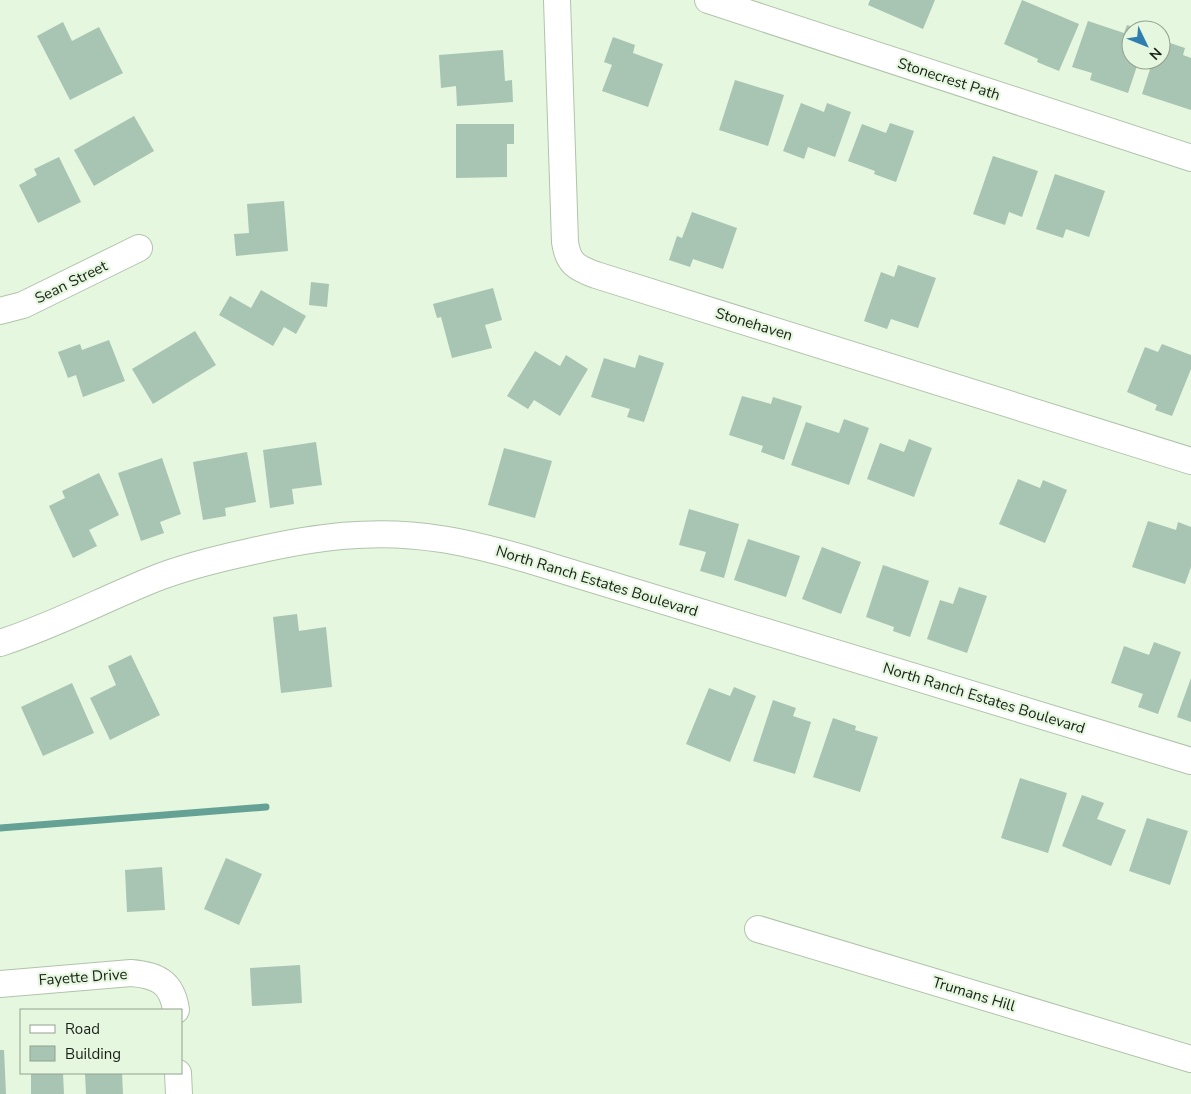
<svg xmlns="http://www.w3.org/2000/svg" width="1191" height="1094" font-family="'Nunito Sans',sans-serif">
	<style>
		.lines { fill: none; stroke-linecap: round; stroke-linejoin: round }
		.stream { stroke: #65a195; stroke-width: 7 }
		.building { fill: #a8c4b3 }
		.minor-casing { stroke: #b1c3ac; stroke-width: 28 }
		.minor { stroke: #fff; stroke-width: 26 }
		.labels { text-anchor: middle; stroke-width: 4.5; stroke-linejoin: round; paint-order: stroke }
		.street-label { font-size: 15px; fill: #1a2018; stroke: #e5f7df }
	</style>
	<rect width="100%" height="100%" fill="#e5f7df"/>
	<g class="lines">
		<!-- stream -->
		<polyline class="stream" points="0,828 266,807"/>
	</g>
	<!-- building -->
	<g class="building">
		<polygon points="870,0 935,0 923,29 868,5"/>
		<polygon points="1022,0 1079,24 1059,71 1037,62 1038,59 1004,44"/>
		<polygon points="1088,21 1124,33 1127,25 1142,30 1131,30 1131,60 1139,60 1128,93 1090,80 1092,73 1072,67"/>
		<polygon points="63,22 72,41 99,27 123,73 70,100 37,36"/>
		<polygon points="613,37 635,45 633,53 663,64 648,107 602,91 612,65 604,62"/>
		<polygon points="1161,40 1185,48 1183,55 1191,58 1191,110 1142,94 1153,60 1161,60"/>
		<polygon points="503,50 505,81 512,80 513,102 457,106 456,86 441,88 439,55"/>
		<polygon points="735,80 784,95 768,146 719,130"/>
		<polygon points="801,103 824,112 827,103 851,112 835,157 808,147 804,159 783,151"/>
		<polygon points="134,116 154,151 94,186 74,150"/>
		<polygon points="890,123 914,131 896,182 874,174 875,171 848,161 862,124 886,133"/>
		<polygon points="456,124 514,124 514,144 507,144 507,177 456,178"/>
		<polygon points="993,156 1038,171 1022,217 1009,212 1005,225 973,214"/>
		<polygon points="59,157 81,202 38,223 19,185 37,175 34,169"/>
		<polygon points="1055,174 1105,191 1089,237 1066,229 1063,238 1036,229"/>
		<polygon points="284,201 288,251 236,256 234,234 249,233 247,204"/>
		<polygon points="692,212 737,228 723,269 693,259 690,267 669,260 677,236 682,238"/>
		<polygon points="898,265 936,278 918,328 891,319 887,329 864,321 881,272 894,277"/>
		<polygon points="311,282 329,284 327,307 309,305"/>
		<polygon points="493,288 502,320 485,325 492,348 452,358 441,317 437,318 433,304"/>
		<polygon points="261,290 306,316 296,334 284,327 273,346 219,315 230,296 251,308"/>
		<polygon points="195,331 216,365 153,404 132,369"/>
		<polygon points="109,340 125,381 83,397 76,375 68,378 58,352 80,344 82,350"/>
		<polygon points="1162,344 1191,355 1191,369 1172,416 1155,410 1157,405 1127,392 1145,347 1158,352"/>
		<polygon points="535,351 560,366 566,355 588,369 560,416 534,400 528,409 507,396"/>
		<polygon points="639,355 664,363 644,422 627,417 630,409 591,397 604,358 635,368"/>
		<polygon points="742,396 771,404 773,397 802,406 784,460 761,452 763,446 729,435"/>
		<polygon points="844,419 869,428 849,485 791,465 806,422 839,433"/>
		<polygon points="909,439 932,448 914,497 867,479 880,443 904,452"/>
		<polygon points="316,442 322,485 292,489 294,504 270,508 263,450"/>
		<polygon points="504,448 552,461 535,518 488,505"/>
		<polygon points="247,452 256,502 225,508 226,516 203,520 193,462"/>
		<polygon points="162,458 181,514 160,522 164,533 141,541 118,473"/>
		<polygon points="99,473 119,515 89,530 97,546 73,558 49,506 65,498 62,491"/>
		<polygon points="1018,479 1040,488 1043,480 1067,490 1045,543 999,524"/>
		<polygon points="689,509 739,524 724,578 700,571 706,552 679,545"/>
		<polygon points="1148,521 1176,530 1178,522 1191,527 1191,567 1185,584 1132,567"/>
		<polygon points="748,539 800,556 786,597 734,580"/>
		<polygon points="822,547 861,562 841,614 802,599"/>
		<polygon points="883,565 929,581 910,637 893,631 894,627 866,617"/>
		<polygon points="959,587 987,596 967,653 927,639 940,600 953,604"/>
		<polygon points="297,614 299,631 326,627 332,687 281,693 273,617"/>
		<polygon points="1154,642 1181,652 1158,714 1138,707 1143,694 1111,683 1124,646 1149,655"/>
		<polygon points="131,655 160,715 110,740 90,698 116,685 108,666"/>
		<polygon points="1191,678 1191,722 1177,717"/>
		<polygon points="72,683 94,733 43,756 21,707"/>
		<polygon points="734,687 756,696 730,762 686,744 709,688 730,696"/>
		<polygon points="773,700 796,708 793,716 811,722 795,774 753,761"/>
		<polygon points="833,718 856,726 855,730 878,737 860,792 813,777"/>
		<polygon points="1020,778 1067,793 1048,853 1001,838"/>
		<polygon points="1082,795 1104,803 1097,819 1126,830 1111,866 1062,846"/>
		<polygon points="1147,818 1188,831 1170,885 1129,871"/>
		<polygon points="226,858 262,874 239,925 204,909"/>
		<polygon points="162,867 165,910 127,912 125,870"/>
		<polygon points="300,965 302,1003 252,1006 250,968"/>
		<polygon points="0,1050 4,1050 6,1094 0,1094"/>
		<polygon points="31,1073 63,1073 64,1094 31,1094"/>
		<polygon points="85,1073 122,1073 123,1094 86,1094"/>
	</g>
	<g class="lines">
		<defs>
			<g id="minor">
				<path d="M557,0L565,242C568,263 576,268 596,275L1191,461"/>
				<polyline points="708,0 1191,158"/>
				<polyline points="0,311 23,305 139,248"/>
				<path d="M0,643C53,626 102,600 154,579C184,567 217,559 249,552C314,537 374,528 441,539C469,543 498,551 526,559L1191,761"/>
				<polyline points="758,929 1191,1059"/>
				<path d="M0,984L131,973C157,975 172,982 176,1010"/>
				<polyline points="178,1073 179,1094"/>
			</g>
		</defs>
		<!-- minor casing -->
		<use href="#minor" class="minor-casing"/>
		<!-- minor -->
		<use href="#minor" class="minor"/>
	</g>
	<g class="labels">
		<!-- street labels -->
		<g class="street-label">
			<text transform="translate(949 79) rotate(18)" y="5">Stonecrest Path</text>
			<text transform="translate(71 282) rotate(-26)" y="5">Sean Street</text>
			<text transform="translate(754 324) rotate(17)" y="5">Stonehaven</text>
			<text transform="translate(597 581) rotate(17)" y="5">North Ranch Estates Boulevard</text>
			<text transform="translate(984 698) rotate(17)" y="5">North Ranch Estates Boulevard</text>
			<text transform="translate(83 977) rotate(-4)" y="5">Fayette Drive</text>
			<text transform="translate(974 994) rotate(17)" y="5">Trumans Hill</text>
		</g>
	</g>
	<!-- legend -->
	<rect x="20" y="1009" width="162" height="65" fill="#e5f7df" stroke="#94a18f"/>
	<rect x="30" y="1025" width="25" height="8" fill="#ffffff" stroke="#94a18f"/>
	<text x="65" y="1034" font-size="15" fill="#1a2018">Road</text>
	<rect x="30" y="1046" width="25" height="15" fill="#a8c4b3" stroke="#94a18f"/>
	<text x="65" y="1059" font-size="15" fill="#1a2018">Building</text>
	<!-- north arrow -->
	<g transform="translate(1146 45) rotate(133)"><circle r="24" fill="#e5f7df" stroke="#94a18f"/>
	<path d="M0-4L9 19L0 12L-9 19Z" fill="#307db0"/>
	<text y="-8" font-size="14" font-weight="bold" text-anchor="middle" fill="#1a2018">N</text>
	</g>
</svg>
